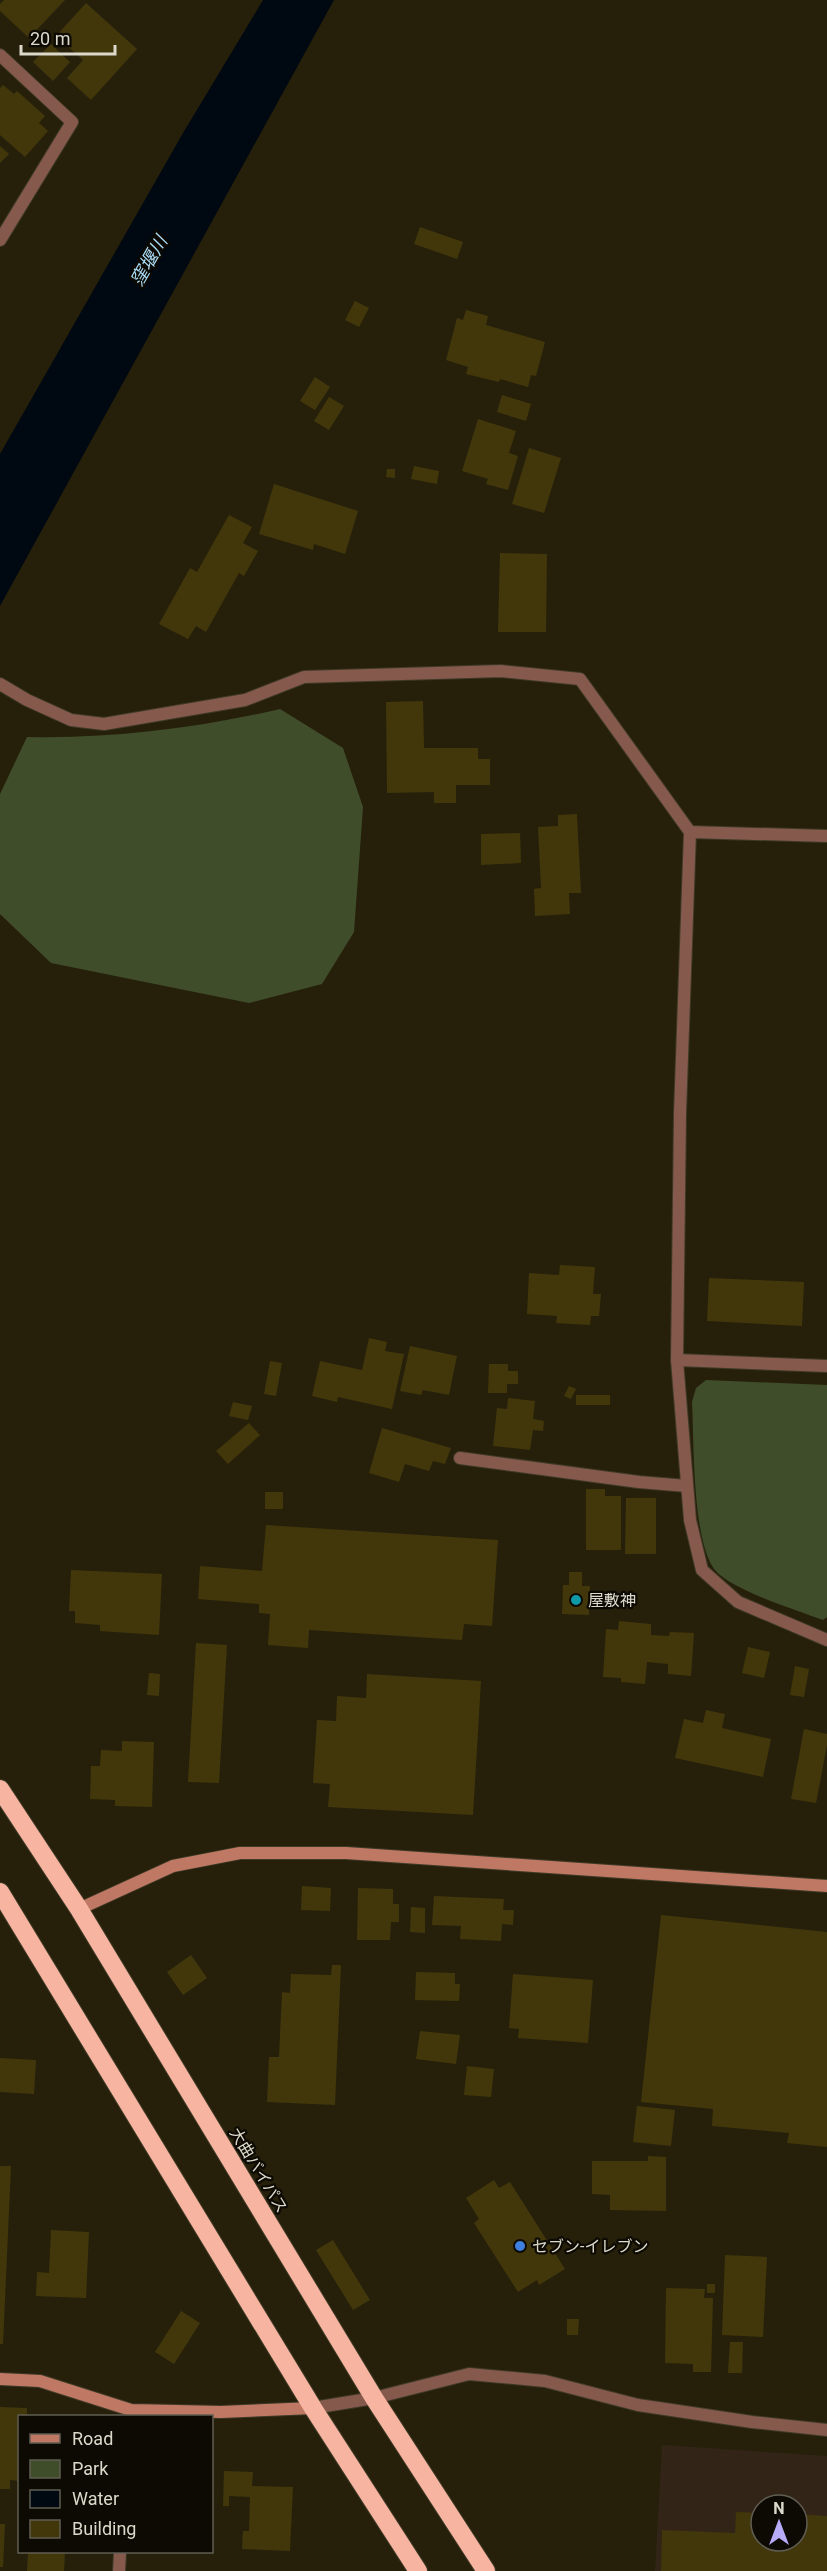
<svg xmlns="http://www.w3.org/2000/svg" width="827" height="2571" font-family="Roboto,'Noto Sans JP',sans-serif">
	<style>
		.commercial { fill: #332418; fill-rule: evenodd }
		.green { fill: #404d2b }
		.water { fill: #000811 }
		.building { fill: #42370b }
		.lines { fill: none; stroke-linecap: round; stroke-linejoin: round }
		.street-casing { stroke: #3f3a26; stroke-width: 14 }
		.secondary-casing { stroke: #3f3a26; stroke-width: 14 }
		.highway-casing { stroke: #3f3a26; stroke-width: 20 }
		.street { stroke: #85594c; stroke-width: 12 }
		.secondary { stroke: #be7864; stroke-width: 12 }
		.highway { stroke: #f7b5a1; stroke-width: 18 }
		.culture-dot { fill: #0f9aa8; stroke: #0d0a03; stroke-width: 2 }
		.shop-dot { fill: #3f7fe0; stroke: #0d0a03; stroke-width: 2 }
		.labels { text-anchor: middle; stroke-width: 4.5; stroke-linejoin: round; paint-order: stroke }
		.poi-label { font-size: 16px; fill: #dcd9cc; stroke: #0d0a03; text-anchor: start }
		.street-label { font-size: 16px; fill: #dcd9cc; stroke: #0d0a03 }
		.water-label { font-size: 18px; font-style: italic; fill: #abddf9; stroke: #0d0a03 }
	</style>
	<rect width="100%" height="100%" fill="#26200b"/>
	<!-- commercial -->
	<path class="commercial" d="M662,2445L827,2456V2571H655ZM761,2505H797V2541H761Z"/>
	<!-- green -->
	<g class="green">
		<path d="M280,709L343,748L363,807L354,932L322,984L249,1003L51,963L0,914V794L27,737C111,739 198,728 280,709Z"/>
		<path d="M706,1380L827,1385V1617L823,1620C797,1610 731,1590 715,1570C692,1541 694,1441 692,1402L696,1388Z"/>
	</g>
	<!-- water -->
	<polygon class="water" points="263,0 334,0 0,606 0,454 183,133"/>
	<!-- building -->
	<g class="building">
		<polygon points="4,0 65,0 29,38 0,11 0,4"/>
		<polygon points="86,3 137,49 91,100 67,78 83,60 56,36"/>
		<polygon points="51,44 70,62 53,81 33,62"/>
		<polygon points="3,85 14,94 17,91 45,116 39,123 48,131 25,157 0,135 0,88"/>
		<polygon points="0,146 9,154 0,163"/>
		<polygon points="420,227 463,242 457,259 414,244"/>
		<polygon points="355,301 369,308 359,327 345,320"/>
		<polygon points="466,310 488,316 486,325 545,342 536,376 531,375 528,387 500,379 499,382 466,374 468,367 446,360 457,318 463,320"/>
		<polygon points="315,377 330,387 315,410 300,401"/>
		<polygon points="502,395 531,404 526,421 497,412"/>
		<polygon points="329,397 344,406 329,430 314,421"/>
		<polygon points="478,419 516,431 509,453 518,456 508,490 486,484 488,479 462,471"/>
		<polygon points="529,448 561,458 544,513 512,504"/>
		<polygon points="414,466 439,471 437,484 411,479"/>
		<polygon points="387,469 395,469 395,478 386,477"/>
		<polygon points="274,484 358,511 345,554 314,544 313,550 259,534"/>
		<polygon points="229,515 252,527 243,543 258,551 244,576 239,573 206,632 196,626 188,639 159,624 190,568 197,572"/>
		<polygon points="500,553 547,554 546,632 498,632"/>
		<polygon points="423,701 424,748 478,748 478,759 490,759 490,785 456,785 456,803 434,803 434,792 387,793 386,702"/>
		<polygon points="577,814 581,893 569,893 570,914 535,916 534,889 541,888 538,827 558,826 558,815"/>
		<polygon points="520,833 521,863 481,865 481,834"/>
		<polygon points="560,1265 595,1267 593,1294 601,1294 599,1316 591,1316 590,1325 556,1323 557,1316 527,1314 529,1273 559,1275"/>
		<polygon points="709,1278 804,1282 802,1326 707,1321"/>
		<polygon points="369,1338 387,1342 385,1351 404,1354 392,1409 338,1397 337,1402 312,1396 320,1361 362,1370"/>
		<polygon points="410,1346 457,1356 449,1395 423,1390 421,1395 400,1391"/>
		<polygon points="270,1361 282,1363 276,1396 264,1394"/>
		<polygon points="489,1364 508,1364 508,1371 518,1371 518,1384 507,1384 507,1393 488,1393"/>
		<polygon points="569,1386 576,1389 571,1399 564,1396"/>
		<rect x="576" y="1395" width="34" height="10"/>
		<polygon points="508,1398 535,1401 533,1419 544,1421 543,1431 533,1430 530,1450 493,1446 497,1408 507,1409"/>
		<polygon points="233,1402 252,1406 248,1420 229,1416"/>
		<polygon points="249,1423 260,1435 228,1464 216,1451"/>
		<polygon points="382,1428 451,1448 445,1464 433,1461 429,1471 405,1464 399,1482 369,1473"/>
		<polygon points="586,1489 605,1489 605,1496 621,1496 621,1550 586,1550"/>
		<rect x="265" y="1492" width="18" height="17"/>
		<polygon points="626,1498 656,1498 656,1554 625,1554"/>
		<polygon points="266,1525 498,1540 492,1626 464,1624 462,1640 309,1630 308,1648 268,1645 270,1614 259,1613 259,1604 198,1599 200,1566 262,1571"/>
		<polygon points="71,1570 162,1574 159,1635 100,1631 100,1625 75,1623 75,1611 69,1611"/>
		<polygon points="569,1572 582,1572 582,1586 590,1586 589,1615 562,1614 563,1585 569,1585"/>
		<polygon points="619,1621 651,1624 651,1635 669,1636 670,1632 694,1633 691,1676 668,1674 668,1664 647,1662 645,1684 621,1682 621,1678 603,1677 606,1629 618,1630"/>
		<polygon points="196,1643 227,1645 219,1783 188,1782"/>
		<polygon points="748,1647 770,1652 764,1678 742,1673"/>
		<polygon points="795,1666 809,1669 804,1697 790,1695"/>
		<polygon points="149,1673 160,1674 159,1696 147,1695"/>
		<polygon points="367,1674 481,1681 473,1815 328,1807 330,1784 313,1783 317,1720 336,1721 337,1696 366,1698"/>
		<polygon points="706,1710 725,1714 722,1728 771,1739 763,1777 675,1758 684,1719 703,1723"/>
		<polygon points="804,1729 827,1734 827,1745 816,1803 791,1799"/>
		<polygon points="122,1741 154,1742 152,1807 115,1806 115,1800 90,1799 91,1766 100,1766 101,1750 122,1751"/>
		<polygon points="302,1886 331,1888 330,1911 301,1910"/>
		<polygon points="358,1888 393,1889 393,1904 399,1904 399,1922 391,1922 390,1940 357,1940"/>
		<polygon points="434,1896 504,1899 503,1910 514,1910 513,1925 502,1924 501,1941 460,1939 461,1926 432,1925"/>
		<polygon points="411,1907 425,1908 425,1933 410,1932"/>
		<polygon points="661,1915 827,1932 827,2147 787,2143 789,2133 712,2126 713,2109 641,2102"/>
		<polygon points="191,1955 207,1978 183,1995 167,1972"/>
		<polygon points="332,1965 341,1965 335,2105 267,2102 269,2057 279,2057 282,1992 290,1993 291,1974 331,1975"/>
		<polygon points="416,1972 455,1973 455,1984 460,1984 459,2001 415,2000"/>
		<polygon points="513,1974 593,1980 588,2043 518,2038 519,2029 509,2028"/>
		<polygon points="420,2031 460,2035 456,2064 416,2059"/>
		<polygon points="0,2058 36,2060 34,2094 0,2092"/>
		<polygon points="467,2066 494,2069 491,2097 464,2095"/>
		<polygon points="637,2106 675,2110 671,2146 633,2142"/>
		<polygon points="648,2156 666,2157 666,2211 610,2210 610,2195 592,2194 592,2161 648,2161"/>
		<polygon points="0,2166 11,2166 3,2344 0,2344"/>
		<polygon points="494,2180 499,2188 510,2182 565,2269 539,2285 537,2280 518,2292 474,2223 479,2219 466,2198"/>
		<polygon points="51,2230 89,2232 86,2298 36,2296 37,2272 49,2273"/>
		<polygon points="333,2240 370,2300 353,2310 316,2250"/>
		<polygon points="725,2255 767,2257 763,2337 722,2335"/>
		<rect x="707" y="2284" width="8" height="9"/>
		<polygon points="666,2288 705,2289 704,2298 713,2298 711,2372 693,2372 693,2364 665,2363"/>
		<polygon points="181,2311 200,2323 174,2364 155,2352"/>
		<polygon points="567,2319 579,2319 578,2335 567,2335"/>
		<polygon points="730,2342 743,2342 742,2373 728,2373"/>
		<polygon points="0,2407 27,2408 27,2416 20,2416 20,2481 10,2480 10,2489 0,2489"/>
		<polygon points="224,2471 253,2472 252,2486 293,2487 290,2551 242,2549 243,2531 249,2531 250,2497 229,2496 229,2506 223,2506"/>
		<polygon points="736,2512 761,2513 761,2541 797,2541 797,2514 827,2516 827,2571 661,2571 662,2530 735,2533"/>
		<polygon points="0,2524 5,2524 3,2567 0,2567"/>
		<polygon points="28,2552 65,2552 64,2571 27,2571"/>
	</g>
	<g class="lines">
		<defs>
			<g id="street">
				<polyline points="0,55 72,122 0,240"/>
				<polyline points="0,684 27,700 71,720 104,724 245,700 304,677 501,671 580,679 690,832 680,1113 677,1360 690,1520 702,1570 738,1602 827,1640"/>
				<polyline points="690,832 827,836"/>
				<polyline points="677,1360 827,1366"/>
				<polyline points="460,1458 639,1482 687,1486"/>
				<polyline points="313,2408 374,2398 469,2374 545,2381 638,2405 752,2422 827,2430"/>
				<polyline points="119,2571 120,2552"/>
			</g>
			<g id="secondary">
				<polyline points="79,1909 173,1866 240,1853 346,1853 827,1886"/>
				<polyline points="0,2379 40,2381 131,2410 221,2412 313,2408"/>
			</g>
			<g id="highway">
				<polyline points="0,1789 79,1909 374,2398 486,2571"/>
				<polyline points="0,1892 313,2408 418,2571"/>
			</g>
		</defs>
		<!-- street casing -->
		<use href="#street" class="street-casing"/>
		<!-- secondary casing -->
		<use href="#secondary" class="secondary-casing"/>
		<!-- highway casing -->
		<use href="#highway" class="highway-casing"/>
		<!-- street -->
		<use href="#street" class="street"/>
		<!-- secondary -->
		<use href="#secondary" class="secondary"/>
		<!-- highway -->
		<use href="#highway" class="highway"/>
	</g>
	<!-- markers -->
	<circle class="culture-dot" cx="576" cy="1600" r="6"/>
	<circle class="shop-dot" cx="520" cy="2246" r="6"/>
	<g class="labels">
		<!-- poi labels -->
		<g class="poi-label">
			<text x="588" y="1606">屋敷神</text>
			<text x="532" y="2252">セブン-イレブン</text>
		</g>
		<!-- street labels -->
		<g class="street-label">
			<text transform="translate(259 2170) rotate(59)" y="6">大曲バイパス</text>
		</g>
		<!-- water labels -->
		<g class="water-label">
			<text transform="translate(149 261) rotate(-60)" y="6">窪堰川</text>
		</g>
	</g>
	<!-- legend -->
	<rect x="18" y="2415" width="195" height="138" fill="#0d0a03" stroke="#605d53" stroke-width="1.5"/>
	<rect x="30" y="2434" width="30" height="9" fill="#be7864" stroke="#605d53" stroke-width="1.5"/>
	<text x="72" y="2445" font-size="18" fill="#dcd9cc">Road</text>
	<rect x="30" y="2460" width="30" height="18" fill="#404d2b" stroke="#605d53" stroke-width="1.5"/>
	<text x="72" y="2475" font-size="18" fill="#dcd9cc">Park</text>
	<rect x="30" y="2490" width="30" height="18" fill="#000811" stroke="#605d53" stroke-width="1.5"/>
	<text x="72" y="2505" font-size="18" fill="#dcd9cc">Water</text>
	<rect x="30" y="2520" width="30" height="18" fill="#42370b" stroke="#605d53" stroke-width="1.5"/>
	<text x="72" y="2535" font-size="18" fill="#dcd9cc">Building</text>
	<!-- north arrow -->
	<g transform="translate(779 2523)"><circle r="28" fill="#0d0a03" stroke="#605d53" stroke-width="1.5"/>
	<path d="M0-4.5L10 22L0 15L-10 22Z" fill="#b8abf7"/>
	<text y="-9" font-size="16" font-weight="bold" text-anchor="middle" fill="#dcd9cc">N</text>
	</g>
	<!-- scale -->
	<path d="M21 45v9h94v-9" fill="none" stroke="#dcd9cc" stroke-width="3"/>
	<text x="30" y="45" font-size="18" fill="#dcd9cc" stroke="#0d0a03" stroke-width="4.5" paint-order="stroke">20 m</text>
</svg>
